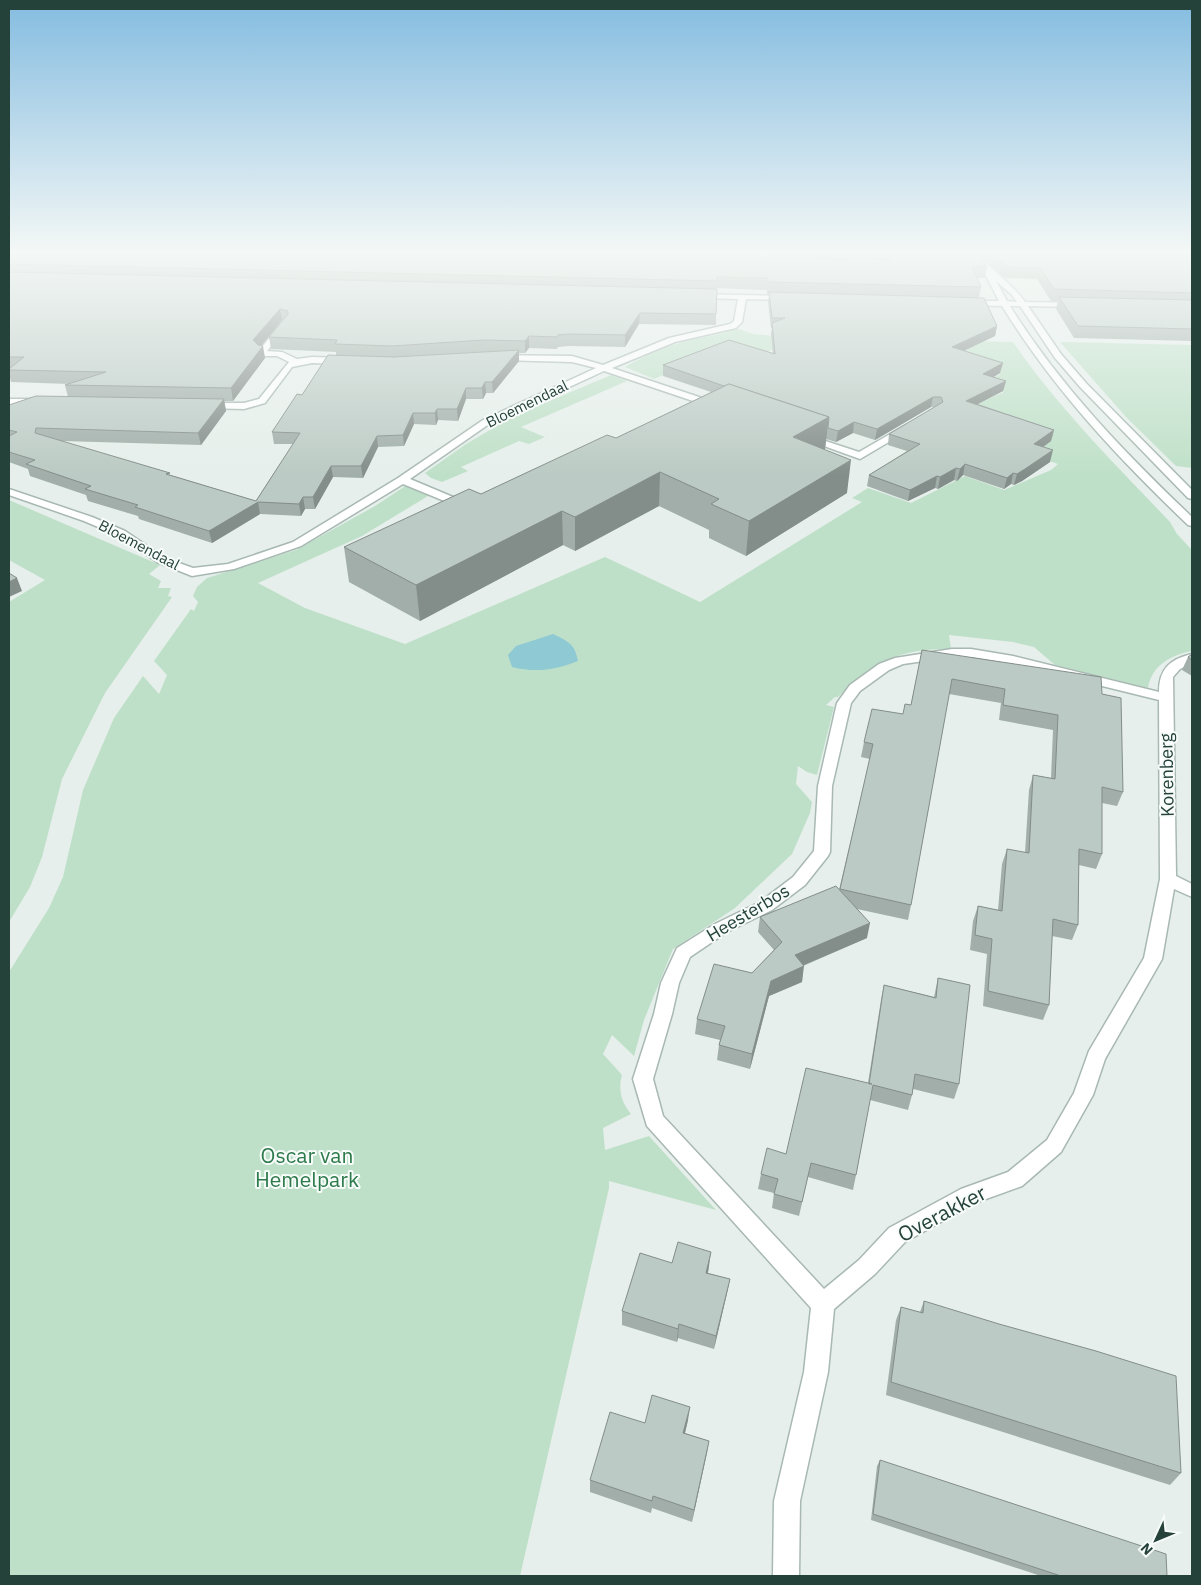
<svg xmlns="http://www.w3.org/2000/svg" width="1201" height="1585" font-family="'IBM Plex Sans',sans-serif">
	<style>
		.green { fill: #bfe0c8 }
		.water { fill: #8ec9d4 }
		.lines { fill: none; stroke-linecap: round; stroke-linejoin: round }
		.minor-casing { stroke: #a8b8b2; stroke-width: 3 }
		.minor { fill: #fff; fill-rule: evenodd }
		.wall { fill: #a1aea9; fill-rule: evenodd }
		.shaded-wall { fill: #838d89 }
		.building { fill: #bbcac4; stroke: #838d89 }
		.labels { text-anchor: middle; stroke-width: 4; stroke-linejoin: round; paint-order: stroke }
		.far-street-label { font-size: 15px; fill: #24423a; stroke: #f7fbf9 }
		.street-label { font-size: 18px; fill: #24423a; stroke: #f7fbf9 }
		.near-park-label { font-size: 21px; fill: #2d7a4b; stroke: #f7fbf9 }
		.near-street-label { font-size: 21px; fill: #24423a; stroke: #f7fbf9 }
	</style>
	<rect width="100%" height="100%" fill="#e6efeb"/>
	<!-- green -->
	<g class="green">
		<path d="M736,328L753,334L775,336L1013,342C1058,408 1115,464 1170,522L1177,534L1192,550V651C1171,655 1152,665 1148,688L1055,665L1034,647L1013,642L949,635L951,649C898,649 877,660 838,697H835L826,705L834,707L817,775L807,772L798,766L796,784L812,802L810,813L792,854L735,908L673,949L644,1020L634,1056L612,1035L603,1054L622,1075C618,1089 621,1102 631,1114L603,1128L605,1150L649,1136L716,1210L609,1181V1188L520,1576H9V972L49,908L63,877L83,790L114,718L143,676L159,694L167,675L154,661L191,609L194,611L198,602L193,596L197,587L207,578L296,550L375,506L410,483L433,493L362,536L258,583L305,608L405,644L605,557L700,602L862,502L852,498L868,488L911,503L965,476L1004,490L1051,470L1058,464L1032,455L1051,441L958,412L1004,392L983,384L1000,374L991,369L780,346L755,358L670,372L654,379L625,367C645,355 669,345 691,340C706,336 722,335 736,328Z"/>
		<polygon points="1060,342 1192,345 1192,468 1176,466 1126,417"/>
		<polygon points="611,375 627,381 521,427 545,437 529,444 519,441 461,467 468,471 442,482 431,478 425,473 466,444 514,416"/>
		<polygon points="9,500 160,565 149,574 161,581 158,588 171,588 168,596 172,597 105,693 62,779 42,857 30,887 9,922 9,602 45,580 9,560"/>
	</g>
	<!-- water -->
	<path class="water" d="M553,634C568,641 575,644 578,661C555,670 536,673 512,667L508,655L516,646Z"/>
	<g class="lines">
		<defs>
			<g id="minor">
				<polygon points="762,254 768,254 771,264 780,264 784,266 780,268 765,268"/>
				<path d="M970,254H976C992,271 1012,283 1025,302L1080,303V307H1077L1028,306L1061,354L1086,383L1192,490V499L1188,498L1080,387L1055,358L1020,306H1010C1060,386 1124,452 1192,517V526L1188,525C1117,457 1054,390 1002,306L964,305V301H999L983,270ZM996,281L1012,295L1017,302L1007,301Z"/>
				<polygon points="695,294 790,296 794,298 790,300 746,299 742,322 736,328 675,342 612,368 705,399 705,403 699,403 604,371 489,424 410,479 472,505 473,507 472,509 464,509 403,484 301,546 234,569 192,576 157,562 117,535 84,521 9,495 9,489 92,517 125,531 165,558 193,568 228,564 293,542 398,478 483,420 596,368 572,362 500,360 497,359 497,355 572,356 603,365 669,338 730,324 734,321 738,299 698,298 695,298"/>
				<polygon points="280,325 287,327 267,351 282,352 297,359 312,357 345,358 349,361 345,364 312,363 292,367 265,403 244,409 202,408 202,404 205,403 244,403 259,399 289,362 277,356 261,356 257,353"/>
				<polygon points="9,399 37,399 42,402 37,405 9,405"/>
				<polygon points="906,425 909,426 909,430 860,459 802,438 804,436 810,436 859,452"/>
				<path d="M952,649H971L1013,656L1159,692C1159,669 1170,659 1192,654V663L1180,669L1173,677L1176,876L1192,884V897L1174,889L1162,959L1105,1059L1093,1095L1061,1152L1022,1186L975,1203L905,1242L875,1274L834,1309L828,1372L800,1501L799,1576H773L774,1501L804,1372L811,1308L647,1126L633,1079L654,1014L661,983L677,948L715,924L760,902L793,877L814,851L818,786L837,703L850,685L879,664L895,658ZM952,657H971L1013,664L1159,700L1160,879L1144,958L1089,1051L1074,1093L1047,1140L1008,1172L961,1189L889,1228L859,1260L824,1289L663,1116L653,1079L672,1014L679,983L690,957L727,932L772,910L805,885L828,856L830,852L832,786L851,703L860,691L889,670L903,664Z"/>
			</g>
		</defs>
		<!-- minor casing -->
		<use href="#minor" class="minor-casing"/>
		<!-- minor -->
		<use href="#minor" class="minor"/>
	</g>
	<!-- wall -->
	<g class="wall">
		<path d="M770,254H977L987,267L985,278H977L981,287L979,298L997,326L995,336L964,351L1000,373L993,377L1006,381L1003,391L978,404L1054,430L1051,441L1043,447L1050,462L1022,481L1014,485L1011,484L1004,489L963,475L957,481L954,480L938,489L935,488L908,501L867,486L869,475L907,451L888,445L889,434L934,407H931L875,440L853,433L836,442L826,439L825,449H824L847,493L746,556L709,538V530L659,506L575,551L563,545L420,621L349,582L344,547L481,494L616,438L711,392L663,376V365L773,354L771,333L772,328H771L768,302L769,294H767V290L716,288V325L639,324L625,347L569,346L558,347L557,349L529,348L525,353H519V361L493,393H486L483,399H466L458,421L438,420L436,425L414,424L404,446L378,447L363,478L333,477L315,509H305L301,516L260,514L212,543L139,519L138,516L88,501L86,495L30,476L28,469L9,462V405L68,397L65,385L70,384L11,382L9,374V255L763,256L769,259H771ZM282,320H283L269,337L271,349L336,352V355L272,432L274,444H293L256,501L170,475L62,441L201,445L226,411L224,401H233L265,358L261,346Z"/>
		<polygon points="978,254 1192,254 1192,341 1074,338 1056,309 1058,301 1051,301 1037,279 1005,278"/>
		<polygon points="922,650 1102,694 1123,792 1117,806 1102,803 1102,854 1096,869 1079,865 1078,925 1072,940 1052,936 1049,1005 1043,1020 983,1006 987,954 970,950 973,921 978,906 998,910 1002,864 1007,849 1025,853 1029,790 1033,775 1051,778 1053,730 999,720 1001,703 949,694 911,905 908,920 857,909 867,938 803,966 802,982 769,996 750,1069 717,1060 719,1045 720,1040 695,1034 697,1019 752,973 774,950 758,932 760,917 839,890 870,759 861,757 864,742 903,714 911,705"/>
		<polygon points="1192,654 1192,676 1182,670 1188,657"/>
		<polygon points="938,978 959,1084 954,1099 913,1089 912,1095 908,1110 870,1100 856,1175 853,1190 808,1177 799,1216 772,1208 774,1193 758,1189 761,1174 786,1154 868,1083 881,1000 884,985 934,997"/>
		<polygon points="672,1263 709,1266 708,1273 730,1279 727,1293 714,1349 678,1338 677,1342 622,1325 622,1311"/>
		<polygon points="924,1301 1181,1473 1170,1485 886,1395 896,1320 901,1307 920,1312"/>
		<polygon points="688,1420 685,1433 709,1441 692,1522 652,1508 651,1513 590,1492 590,1480 645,1423"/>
		<polygon points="880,1460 1167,1576 1041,1576 871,1520 877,1466"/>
	</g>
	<!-- shaded-wall -->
	<g class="shaded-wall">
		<polygon points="280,309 282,320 256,352 253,340"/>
		<polygon points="640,313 639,324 625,347 625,335"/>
		<polygon points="997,326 995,336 950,357 952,347"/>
		<polygon points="529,336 529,348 525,353 525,341"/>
		<polygon points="263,346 265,358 233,401 231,388"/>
		<polygon points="519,350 519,361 493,393 492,382"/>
		<polygon points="1003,363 1000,373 981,385 983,374"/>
		<polygon points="1006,381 1003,391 964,411 966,401"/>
		<polygon points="485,382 486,393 483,399 482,388"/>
		<polygon points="466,388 466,399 458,421 457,409"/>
		<polygon points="933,397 931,407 875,440 877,429"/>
		<polygon points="224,399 226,411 201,445 198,433"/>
		<polygon points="437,409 438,420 436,425 435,413"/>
		<polygon points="413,413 414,424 404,446 403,435"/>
		<polygon points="829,417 825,449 789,469 793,437"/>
		<polygon points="854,422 853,433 836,442 838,431"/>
		<polygon points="1054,430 1051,441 1031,456 1034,444"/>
		<polygon points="377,436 378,447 363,478 361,466"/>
		<polygon points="1053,450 1050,462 1022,481 1014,485 1017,474"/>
		<polygon points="851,460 847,493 746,556 749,521"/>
		<polygon points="965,464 963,475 957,481 960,469"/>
		<polygon points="331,466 333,477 315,509 313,497"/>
		<polygon points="956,468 954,480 938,489 940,477"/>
		<polygon points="660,472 659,506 575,551 575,517"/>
		<polygon points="1013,473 1011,484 1004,489 1007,478"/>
		<polygon points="937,476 935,488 908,501 910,490"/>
		<polygon points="303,497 305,509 301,516 299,504"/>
		<polygon points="258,502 260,514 212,543 209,531"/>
		<polygon points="562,511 563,545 420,621 416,585"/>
		<polygon points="9,577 17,578 22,591 9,597"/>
		<polygon points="870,923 867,938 792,970 795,955"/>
		<polygon points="804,966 802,982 769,996 750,1069 752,1054 771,981"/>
		<polygon points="711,1252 709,1266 705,1287 706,1273"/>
		<polygon points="730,1279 727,1293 714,1349 716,1336"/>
		<polygon points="679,1324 678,1338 677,1342 678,1329"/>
		<polygon points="690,1407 688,1420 682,1445 683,1433"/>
		<polygon points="709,1441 707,1453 692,1522 694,1510"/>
	</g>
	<!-- building -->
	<g class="building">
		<polygon points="11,254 763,254 763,256 769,259 888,260 893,257 889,254 977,254 987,267 972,267 981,287 768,282 768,278 717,277 717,281 9,264 9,255"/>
		<polygon points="992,254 1192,254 1192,293 1054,289 1040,268 1008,267"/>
		<polygon points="9,272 717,289 716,314 640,313 625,335 569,334 558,335 557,337 529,336 525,341 484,340 392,346 335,344 337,340 269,337 288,314 288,311 280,309 253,340 258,345 263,346 231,388 65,385 106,372 9,370 9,369 24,357 9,357"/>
		<polygon points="769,292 984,298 997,326 952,347 1003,363 983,374 1006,381 966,401 1054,430 1034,444 1053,450 1025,469 1017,474 1013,473 1007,478 965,464 960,469 956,468 940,477 937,476 910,490 869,475 920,444 889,434 943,402 941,397 933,397 877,429 854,422 838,431 828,428 829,417 729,384 724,386 663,365 729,340 775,354 772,323 785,318 772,318"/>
		<polygon points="1059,297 1192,300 1192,329 1078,326"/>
		<polygon points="519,350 492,382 485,382 482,388 466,388 457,409 437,409 435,413 413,413 403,435 377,436 361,466 331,466 313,497 303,497 299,504 258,502 209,531 135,507 138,505 85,489 91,486 26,464 35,460 9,452 9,436 17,432 9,430 9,405 36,396 224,399 198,433 36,428 35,433 170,473 166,474 256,501 300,433 272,432 297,394 302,395 328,355 394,357"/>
		<polygon points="729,384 829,417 793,437 851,460 749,521 711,504 719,499 660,472 575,517 562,511 416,585 344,547 469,489 481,494 607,435 616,438"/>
		<polygon points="9,573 17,578 9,582"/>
		<polygon points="922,650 1101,677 1102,694 1121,698 1123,792 1102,787 1102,854 1079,849 1078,925 1053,919 1049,1005 988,991 992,939 975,935 978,906 1002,911 1007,849 1029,853 1033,775 1055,779 1058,715 1003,705 1005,689 952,679 911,905 840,889 873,744 864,742 872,709 903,714 905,704 911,705"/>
		<polygon points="1192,654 1192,660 1188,657"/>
		<polygon points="836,886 870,923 795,955 804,966 771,981 752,1054 719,1045 725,1026 697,1019 714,964 752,973 782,942 760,917"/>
		<polygon points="938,978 970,985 959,1084 915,1074 912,1095 873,1085 856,1175 811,1163 802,1202 774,1194 778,1179 761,1174 767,1148 786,1154 806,1068 872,1084 869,1084 884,985 936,998"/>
		<polygon points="678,1242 711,1252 706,1273 730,1279 716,1336 679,1324 678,1329 622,1311 640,1253 672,1263"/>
		<polygon points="924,1301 999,1324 1096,1351 1176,1376 1181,1473 891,1382 901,1307 923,1313"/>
		<polygon points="652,1395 690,1407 683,1433 709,1441 694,1510 653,1496 652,1501 590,1480 610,1412 645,1423"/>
		<polygon points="880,1460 1166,1554 1167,1576 1061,1576 873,1514"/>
	</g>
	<!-- sky -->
	<linearGradient id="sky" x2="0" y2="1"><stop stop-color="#84bce0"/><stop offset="0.53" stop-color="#f4f8f6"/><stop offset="1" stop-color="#f4f8f6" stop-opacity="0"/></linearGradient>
	<rect width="1201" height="476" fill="url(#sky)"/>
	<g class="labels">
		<!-- far-street labels -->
		<g class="far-street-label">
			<text transform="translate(527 404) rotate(-26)" y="5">Bloemendaal</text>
			<text transform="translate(139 545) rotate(28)" y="5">Bloemendaal</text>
		</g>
		<!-- street labels -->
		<g class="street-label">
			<text transform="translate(1167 775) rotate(-91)" y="6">Korenberg</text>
			<text transform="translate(748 913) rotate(-31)" y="6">Heesterbos</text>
		</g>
		<!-- near-park labels -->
		<g class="near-park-label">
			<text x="307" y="1163">Oscar van<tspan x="307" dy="24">Hemelpark</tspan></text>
		</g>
		<!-- near-street labels -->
		<g class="near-street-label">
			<text transform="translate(942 1214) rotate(-28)" y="7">Overakker</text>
		</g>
	</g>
	<!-- border -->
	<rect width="1201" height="1585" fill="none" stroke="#24423a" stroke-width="20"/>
	<!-- north arrow -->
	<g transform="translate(1156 1540) rotate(226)" stroke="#f7fbf9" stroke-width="4" paint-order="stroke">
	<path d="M0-4L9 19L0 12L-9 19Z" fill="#24423a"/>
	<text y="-8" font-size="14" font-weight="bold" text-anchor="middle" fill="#24423a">N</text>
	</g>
</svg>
